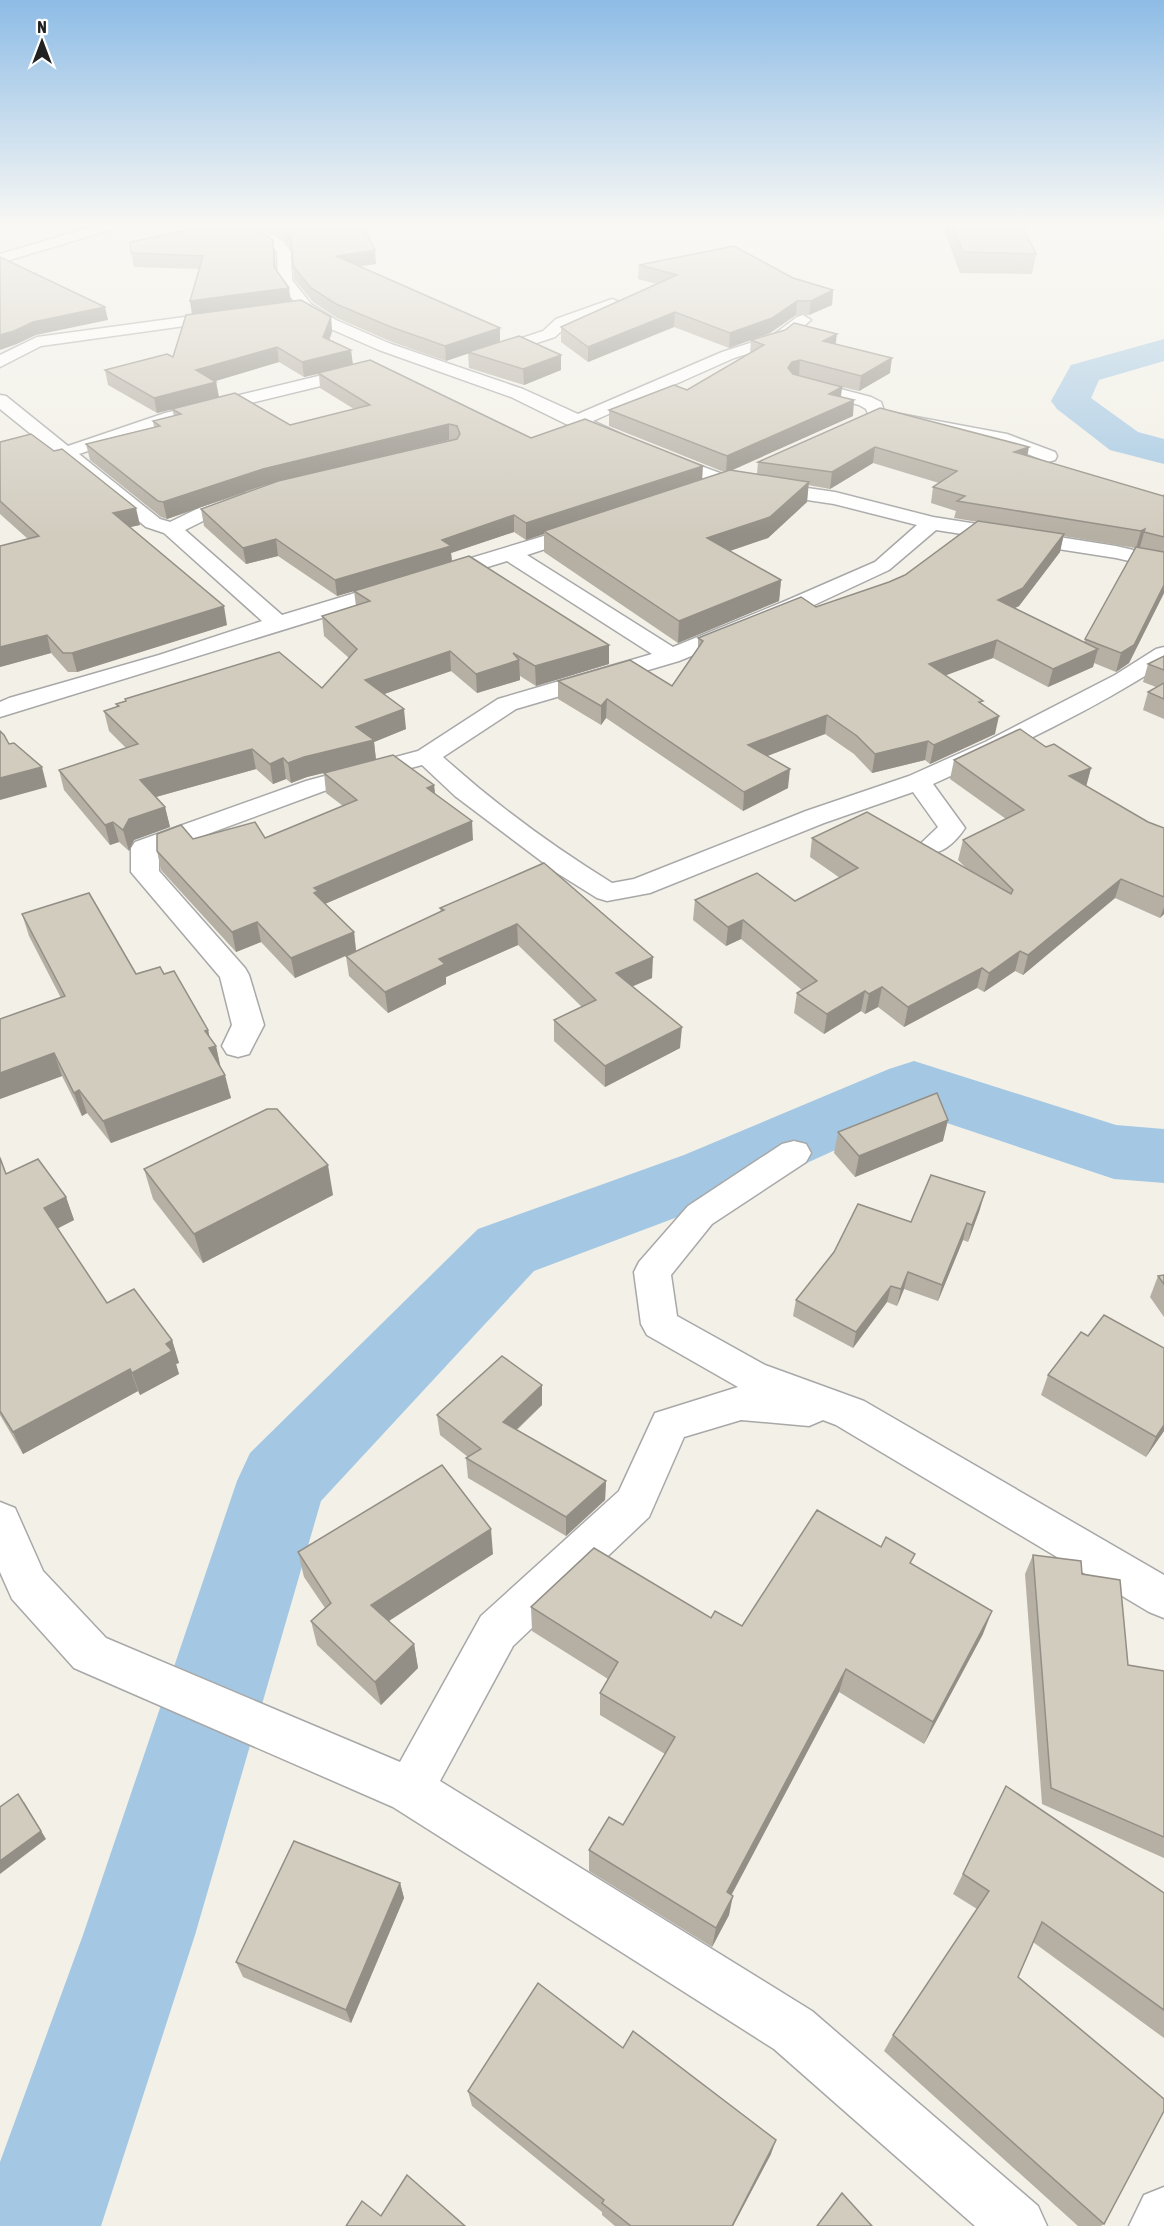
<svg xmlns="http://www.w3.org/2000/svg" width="1164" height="2226" font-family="'Asap Condensed',sans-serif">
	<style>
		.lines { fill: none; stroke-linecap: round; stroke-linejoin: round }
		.river { fill: #a4c8e3; fill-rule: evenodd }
		.street-casing { stroke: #a8a8a8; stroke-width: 3 }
		.street { fill: #fff; fill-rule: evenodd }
		.wall { fill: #b5afa4; fill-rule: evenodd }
		.shaded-wall { fill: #938f86 }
		.building { fill: #d2ccbf; stroke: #938f86; stroke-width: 1.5 }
	</style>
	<rect width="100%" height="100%" fill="#f2f0e7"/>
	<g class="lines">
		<!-- river -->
		<g class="river">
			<polygon points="1164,339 1164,361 1099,380 1091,398 1138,432 1164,439 1164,464 1110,450 1057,409 1051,401 1071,365"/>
			<polygon points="914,1061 1116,1125 1164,1129 1164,1183 1114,1179 917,1113 736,1195 534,1271 321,1501 195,1935 101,2226 0,2226 0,2162 83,1935 237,1481 250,1453 478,1229 684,1155 889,1069"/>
		</g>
		<defs>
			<g id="street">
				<polygon points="105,223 125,223 123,226 0,263 0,254"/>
				<polygon points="235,223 251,223 283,241 291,252 292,280 311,304 336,320 391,344 523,389 578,414 722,352 772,336 797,317 803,315 811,320 783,343 734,358 593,421 623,435 626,439 623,443 617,444 570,426 511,397 379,350 324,326 301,310 278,281 277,252 273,247"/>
				<polygon points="612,299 617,301 620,304 617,307 568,325 555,337 485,360 477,355 479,352 543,331 556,319"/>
				<polygon points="229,311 235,313 237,316 235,319 41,346 0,367 0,355 37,337"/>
				<path d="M364,365L372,370L370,374L177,421L79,454L160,519L170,522L201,507L245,493L252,495L255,499L252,503L215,515L185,530L282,615L587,523L594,525L597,529L594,533L527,555L673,647L783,602L875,562L917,525L834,504L727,488L655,462L653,458L655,454L662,452L731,477L835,492L933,517L1116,546L1164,557V569L1116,558L936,530L889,570L799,612L679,661L516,709L443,757C495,804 552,846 612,883L634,879L806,811L909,776L985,742L1115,675L1156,649L1164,647V664C1091,711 1012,748 933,784L965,828C955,843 940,857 921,853L917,847L938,827L913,792L824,823L650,893L607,901L597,898L557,873L455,796L422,765L324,791L159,852V871L245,968L249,975L264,1025L249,1054L238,1057L227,1054L222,1046L232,1025L220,977L131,872V848L135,842L306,781L418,751L498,699L652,654L507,561L0,717V702L9,698L159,655L262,621L164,533L146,527L0,409V395L6,396L68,446L165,413Z"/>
				<polygon points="798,378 871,397 881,402 884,411 1007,434 1055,452 1057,456 1055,460 1048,462 1002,444 870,419 866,409 859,405 792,387 789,383 792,379"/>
				<polygon points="794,1141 806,1144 811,1153 806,1162 712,1224 671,1275 677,1316 765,1365 864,1401 1164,1575 1164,1618 1149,1612 836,1425 823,1420 809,1426 741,1420 684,1437 649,1517 513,1646 440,1781 812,2011 1038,2206 1047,2226 975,2226 774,2049 393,1807 74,1668 12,1599 0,1572 0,1502 15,1508 43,1571 106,1638 400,1762 481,1616 619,1491 655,1413 738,1387 647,1335 641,1324 634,1272 639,1262 688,1206 782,1144"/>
				<polygon points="1164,2187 1164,2226 1129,2226 1144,2195"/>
			</g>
		</defs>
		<!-- street casing -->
		<use href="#street" class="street-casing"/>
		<!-- street -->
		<use href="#street" class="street"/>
	</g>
	<!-- wall -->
	<g class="wall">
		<polygon points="262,223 361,223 376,264 359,266 500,342 561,370 524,385 469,368 468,353 446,361 392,342 337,318 313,302 294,279 292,249 284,239 263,227"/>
		<polygon points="947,223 1021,223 1036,254 1032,274 960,273 945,232"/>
		<path d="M131,253H275V269L291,301L331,317L332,332L329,340L353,364L531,438L703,479L724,472L609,426V410L687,390L750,354L751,340L836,344L890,373L859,391L842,387L841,397L853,416L731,470L757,474L758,462L880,408L1028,456L1163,496L1164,495V593L1129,663L1116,672L1094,663L1093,667L1048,687L993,658L945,675L982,705L995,734L930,764L925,760L872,773L854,754L825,734L767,756L788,788L743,811L606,718L601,725L558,699V681L672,686L698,648V638L816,607L889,582L905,575L978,522L954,518L956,511L931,503L933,487L939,483L873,463L830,489L808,485L807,502L768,538L730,551L781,580L779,601L678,643L544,552V534L526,540L514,532L451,553L452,561L609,645V664L536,686L520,676V680L477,693L451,671L384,694L406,729L374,742L376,760L434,785L435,794L473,840L325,904L354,932L356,951L441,912L440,908L544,863L652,978L632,986L680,1048L605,1087L554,1041V1020L582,1007L518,945L446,977V984L388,1013L349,976L346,956L295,978L261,942L236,952L161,870L157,851L193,839L265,838L343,806L326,793L324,773L369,762L307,777L291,783L286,779L273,784L256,769L156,797L165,807L170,827L134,840L129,851L119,842L110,845L64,790L59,770L126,748L109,731L104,711L117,707L116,704L125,701V699L322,688L349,658L324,636L322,616L356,606L354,591L337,596L278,556L246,564L204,526L201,509L274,483L265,485L167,519L161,517L90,460L86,444L154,427L153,421L174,416L172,409L157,413L108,385L105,370L173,357L192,314L199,269L134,267ZM279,362L304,377L319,374L320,388L354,409L290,425L219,397L216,382L214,381ZM449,440H451L356,463ZM1063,536L1135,548L1084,642L1015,608L1019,606L1060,552Z"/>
		<polygon points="639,265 793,278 833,290 832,305 809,315 796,315 770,333 729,348 674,327 588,362 561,342 561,327 657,284 638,279"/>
		<polygon points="0,442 140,525 130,527 227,625 77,672 68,672 51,653 0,667 28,539 0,514"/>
		<polygon points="1164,656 1164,719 1143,710 1148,692 1156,687 1143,682 1148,664"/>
		<polygon points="1046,747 1091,768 1086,786 1148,822 1164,828 1164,914 1160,918 1115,898 1023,975 1015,971 984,992 977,988 904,1027 878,1007 865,1014 861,1011 824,1034 794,1013 797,993 802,990 741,939 726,946 693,920 695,900 795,901 840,878 810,857 812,838 968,870 958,860 963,840 1006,819 950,779 954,760"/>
		<polygon points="22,914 136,974 164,974 208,1030 209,1037 216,1046 220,1067 231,1098 111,1143 87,1113 82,1116 62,1076 0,1099 61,998 29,936"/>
		<polygon points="838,1132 943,1141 855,1177 834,1153"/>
		<polygon points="0,1156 6,1174 66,1197 74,1220 57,1228 107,1303 172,1340 179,1363 176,1364 179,1374 140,1395 138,1391 23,1454 0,1415"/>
		<polygon points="144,1169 333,1195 203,1263 153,1199"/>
		<polygon points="980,1209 968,1242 963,1240 938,1301 904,1289 897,1306 887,1302 853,1348 793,1316 796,1300 911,1222"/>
		<polygon points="1164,1275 1164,1317 1150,1297 1158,1276"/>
		<polygon points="1088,1336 1164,1348 1164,1431 1146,1457 1041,1395 1048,1375"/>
		<polygon points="542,1385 542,1405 517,1430 606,1481 605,1500 566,1536 468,1478 466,1458 468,1457 440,1435 437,1415"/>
		<polygon points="298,1552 493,1554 389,1621 414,1644 418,1668 381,1705 317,1645 311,1621 325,1608 304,1577"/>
		<polygon points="1033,1555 1082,1574 1128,1665 1164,1671 1164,1858 1042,1804 1025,1574"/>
		<polygon points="912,1564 983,1634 924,1744 839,1692 731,1895 729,1915 712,1947 589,1871 589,1850 623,1825 665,1754 600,1715 600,1693 608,1679 532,1631 531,1607 711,1618 742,1626"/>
		<polygon points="1006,1786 1164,1893 1164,2038 1033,1942 1018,1977 1104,2224 1101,2226 1078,2226 884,2051 893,2035 977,1909 953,1894"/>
		<polygon points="400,1883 404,1898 351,2023 243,1977 236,1962"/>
		<polygon points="623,2048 771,2154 733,2226 615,2226 602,2215 602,2212 472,2106 468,2091"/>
	</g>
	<!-- shaded-wall -->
	<g class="shaded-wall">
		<polygon points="273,240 275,253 276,281 274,267"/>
		<polygon points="375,250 376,264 337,269 336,256"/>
		<polygon points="289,288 291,302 192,315 190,301"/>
		<polygon points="833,290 832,305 809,315 811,301"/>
		<polygon points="797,301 796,315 770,333 729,348 730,333"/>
		<polygon points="105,307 108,320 36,335 17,344 0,350 0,335 33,322"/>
		<polygon points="675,312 674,327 588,362 588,347"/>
		<polygon points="331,317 332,332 325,352 323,337"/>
		<polygon points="500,328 500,343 446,361 445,346"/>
		<polygon points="837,334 835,349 823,341"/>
		<polygon points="277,347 279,362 199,386 196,370"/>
		<polygon points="351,350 353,365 304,377 302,362"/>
		<polygon points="561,355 561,370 524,385 523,369"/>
		<polygon points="892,358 890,373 859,391 861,376"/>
		<polygon points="800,360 799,376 790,378 788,368 792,362"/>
		<polygon points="216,382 219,398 157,413 154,398"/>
		<polygon points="842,387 840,402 829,394"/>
		<polygon points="854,400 853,416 726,473 727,456"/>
		<polygon points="449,424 449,440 265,485 167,519 163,502 263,469"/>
		<polygon points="875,447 873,463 830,489 832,472"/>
		<polygon points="1029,447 1026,463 1014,452"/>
		<polygon points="703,466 702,482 544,531 544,534 526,540 526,523"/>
		<polygon points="809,482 807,502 768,538 706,559 707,538"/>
		<polygon points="136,508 140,525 117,530 113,513"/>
		<polygon points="514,515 514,532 451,553 452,563 337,596 335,580 442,540"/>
		<polygon points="1145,529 1140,547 1136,548 1141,531"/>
		<polygon points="1064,534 1060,552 1019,606 995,617 998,600"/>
		<polygon points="276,539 278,556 246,564 243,548"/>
		<polygon points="781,580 779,601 678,643 679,621"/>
		<polygon points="1164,585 1164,593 1129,663 1116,672 1121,653"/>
		<polygon points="224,606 227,625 77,672 72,653"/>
		<polygon points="47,635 51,653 0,667 0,647"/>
		<polygon points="997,640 993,658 925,683 929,664"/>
		<polygon points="609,645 609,664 536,686 535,666"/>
		<polygon points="1098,649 1093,667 1048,687 1053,669"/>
		<polygon points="450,651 451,671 367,700 365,680"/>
		<polygon points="519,660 520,680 477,693 476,674"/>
		<polygon points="607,699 606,718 601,725 601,706"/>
		<polygon points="404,709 406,729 374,742 376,760 307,777 291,783 288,763 356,727"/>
		<polygon points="827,715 825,734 746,764 748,745"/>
		<polygon points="999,716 995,734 930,764 934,745"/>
		<polygon points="928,741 925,760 872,773 875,754"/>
		<polygon points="252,749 256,769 145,800 140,780"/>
		<polygon points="283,758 286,779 273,784 270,764"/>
		<polygon points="42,767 47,787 0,800 0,778"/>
		<polygon points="1091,768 1086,787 1069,776"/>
		<polygon points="790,769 788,788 743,811 744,792"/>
		<polygon points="434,785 436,804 427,788"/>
		<polygon points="165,807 170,827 134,840 129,851 123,830 129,819"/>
		<polygon points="472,821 473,840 320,906 314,893 314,888"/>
		<polygon points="113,822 119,842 110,845 105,825"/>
		<polygon points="1121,879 1115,898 1023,975 1028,955"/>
		<polygon points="1164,907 1164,914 1160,918"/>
		<polygon points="743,920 741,939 726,946 728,927"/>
		<polygon points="257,922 261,942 236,952 232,932"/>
		<polygon points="517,924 518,945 446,977 446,984 388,1013 385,992 439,959"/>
		<polygon points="354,932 356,951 295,978 291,958"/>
		<polygon points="1020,951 1015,971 984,992 989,973"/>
		<polygon points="653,957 652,978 615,994 616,973"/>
		<polygon points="982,968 977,988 904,1027 908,1007"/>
		<polygon points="882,987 878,1007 865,1014 869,994"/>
		<polygon points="865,991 861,1011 824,1034 827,1014"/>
		<polygon points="682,1027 680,1048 605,1087 605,1066"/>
		<polygon points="208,1030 212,1047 216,1046 221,1069 215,1071 205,1031"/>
		<polygon points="54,1053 62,1076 0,1099 0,1073"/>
		<polygon points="225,1075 231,1098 111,1143 103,1121"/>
		<polygon points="79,1090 87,1113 82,1116 74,1093"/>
		<polygon points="948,1120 943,1141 855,1177 859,1156"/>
		<polygon points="328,1165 333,1195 203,1263 194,1234"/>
		<polygon points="985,1192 980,1209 968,1242 972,1225"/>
		<polygon points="66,1197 74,1220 53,1231 44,1208"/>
		<polygon points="967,1223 963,1240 938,1301 942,1285"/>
		<polygon points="908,1272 904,1289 897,1306 901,1289"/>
		<polygon points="891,1286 887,1302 853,1348 856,1332"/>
		<polygon points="172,1340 179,1363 176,1364 179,1374 140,1395 132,1373 166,1344"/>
		<polygon points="130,1369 138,1391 23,1454 13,1432"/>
		<polygon points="542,1385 542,1405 504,1441 503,1422"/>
		<polygon points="1164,1425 1164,1431 1146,1457 1156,1437"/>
		<polygon points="606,1481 605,1500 566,1536 566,1517"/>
		<polygon points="491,1529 493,1554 376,1629 371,1605"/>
		<polygon points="992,1611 983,1634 924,1744 933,1722"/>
		<polygon points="414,1644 418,1668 381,1705 375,1682"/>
		<polygon points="846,1669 839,1692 723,1911 727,1892"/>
		<polygon points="24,1802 46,1839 0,1874 0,1861"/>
		<polygon points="400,1883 404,1898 351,2023 346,2010"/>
		<polygon points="733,1896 729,1915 712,1947 716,1928"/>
		<polygon points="776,2140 771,2154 733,2226 732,2226"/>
	</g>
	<!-- building -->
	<g class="building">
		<polygon points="221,223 248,223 273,240 274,267 289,288 190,301 203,256 131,253 130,242"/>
		<polygon points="276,223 361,223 375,250 336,256 500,328 445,346 391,327 336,304 311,288 293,266 291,238 282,226"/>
		<polygon points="952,223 1021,223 1036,254 963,252"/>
		<polygon points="734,246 793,278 833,290 811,301 797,301 772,318 730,333 675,312 588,347 561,327 677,275 639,265"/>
		<polygon points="0,257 105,307 33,322 14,331 0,335"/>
		<polygon points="301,300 331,317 323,337 351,350 302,362 277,347 196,370 216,382 154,398 105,370 167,354 173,357 186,315"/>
		<polygon points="794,323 837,334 823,341 892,358 861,376 800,360 792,362 788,368 793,374 842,387 829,394 854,400 727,456 609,410 674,385 687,390 764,345 751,340 785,330"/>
		<polygon points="519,336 561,355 523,369 468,352"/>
		<polygon points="370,360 531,438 585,419 703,466 526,523 514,515 442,540 451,546 335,580 276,539 243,548 201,509 278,481 457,439 460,434 457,426 449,424 263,469 163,502 158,501 86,444 160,426 153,421 181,414 172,409 235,393 290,425 370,405 318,373"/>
		<polygon points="880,408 1029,447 1014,452 1163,496 1164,495 1164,537 1144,532 1145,529 1141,531 957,501 965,496 933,487 957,471 875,447 832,472 758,462"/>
		<polygon points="31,434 54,451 62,449 136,508 113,513 224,606 72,653 63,653 47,635 0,647 0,546 39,536 0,501 0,442"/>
		<polygon points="730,470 809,482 770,517 707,538 781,580 679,621 544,531"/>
		<polygon points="978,521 1064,534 1023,588 998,600 1098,649 1053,669 997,640 929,664 983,701 979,702 999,716 934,745 928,741 875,754 857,736 827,715 748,745 790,769 744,792 607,699 601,706 558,681 630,660 672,686 703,641 698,638 801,597 816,607 889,582 905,575"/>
		<polygon points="1136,547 1164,552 1164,585 1134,645 1121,653 1085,639"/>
		<polygon points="469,556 609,645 535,666 513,653 519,660 476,674 450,651 365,680 404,709 356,727 374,740 304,757 288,763 283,758 270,764 252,749 140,780 165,807 129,819 123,830 113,822 105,825 59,770 138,744 104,711 119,706 116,704 126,701 125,699 279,652 322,688 357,649 322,616 370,601 354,591"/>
		<polygon points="1164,656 1164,670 1148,664"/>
		<polygon points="1164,683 1164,699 1148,692"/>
		<polygon points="1020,729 1046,747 1054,744 1091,768 1069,776 1148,822 1164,828 1164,897 1121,879 1028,955 1020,951 989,973 982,968 908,1007 882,987 869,994 865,991 827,1014 797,993 817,981 743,920 728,927 695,900 757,873 795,901 858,868 812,838 867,812 1011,894 1013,890 963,840 1024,810 954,760"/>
		<polygon points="0,731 4,735 9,744 14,743 42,767 0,778"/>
		<polygon points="393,755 434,785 427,788 472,821 314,888 318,891 314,893 354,932 291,958 257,922 232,932 157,851 157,834 181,825 193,839 255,822 265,838 357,800 324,773"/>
		<polygon points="544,863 653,957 616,973 682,1027 605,1066 554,1020 596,1000 517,924 439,959 445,964 385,992 346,956 444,910 440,908"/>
		<polygon points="89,893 136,974 160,967 164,974 174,971 208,1030 205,1031 216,1046 209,1048 225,1075 103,1121 79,1090 74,1093 54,1053 0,1073 0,1019 65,996 22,914"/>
		<polygon points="937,1093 948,1120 859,1156 838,1132"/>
		<polygon points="267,1109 277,1109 328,1165 194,1234 144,1169"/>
		<polygon points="0,1158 6,1174 38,1159 66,1197 44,1208 107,1303 134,1289 172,1340 166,1344 172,1351 132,1373 130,1369 13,1432 0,1411"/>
		<polygon points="931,1175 985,1192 972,1225 967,1223 942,1285 908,1272 901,1289 891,1286 856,1332 796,1300 834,1252 858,1204 911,1222"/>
		<polygon points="1164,1275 1164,1284 1158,1276"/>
		<polygon points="1104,1315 1164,1348 1164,1425 1156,1437 1048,1375 1081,1332 1088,1336"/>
		<polygon points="502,1356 542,1385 503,1422 606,1481 566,1517 466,1458 481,1449 437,1415"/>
		<polygon points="442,1465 491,1529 371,1605 414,1644 375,1682 311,1621 331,1603 298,1552"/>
		<polygon points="817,1510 881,1547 886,1537 915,1554 910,1563 992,1611 933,1722 846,1669 727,1892 733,1896 716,1928 589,1850 609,1817 623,1825 675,1737 600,1693 618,1662 531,1607 594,1548 711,1618 715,1611 742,1626"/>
		<polygon points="1033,1555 1081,1561 1082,1574 1120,1580 1128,1665 1164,1671 1164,1837 1051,1788"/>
		<polygon points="1006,1786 1164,1893 1164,2010 1042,1922 1018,1977 1164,2099 1164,2111 1104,2224 893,2035 989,1891 963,1874"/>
		<polygon points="18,1794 41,1831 0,1861 0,1807"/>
		<polygon points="294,1841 400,1883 346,2010 236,1962"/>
		<polygon points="538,1983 623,2048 633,2031 776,2140 732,2226 631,2226 602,2203 604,2200 468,2091"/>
		<polygon points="407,2175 465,2226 346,2226 362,2201 381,2216"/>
		<polygon points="842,2193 872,2226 817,2226"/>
	</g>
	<!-- sky -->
	<linearGradient id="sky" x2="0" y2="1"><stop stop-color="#8dbce6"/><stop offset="0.42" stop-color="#f9f8f4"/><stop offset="1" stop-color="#f9f8f4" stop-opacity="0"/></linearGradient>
	<rect width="1164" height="534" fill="url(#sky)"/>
	<!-- north arrow -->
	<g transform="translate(42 42)" stroke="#ffffff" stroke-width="4.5" paint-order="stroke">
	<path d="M0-4.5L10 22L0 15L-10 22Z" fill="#212121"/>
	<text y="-9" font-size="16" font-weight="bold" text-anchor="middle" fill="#212121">N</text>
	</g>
</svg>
